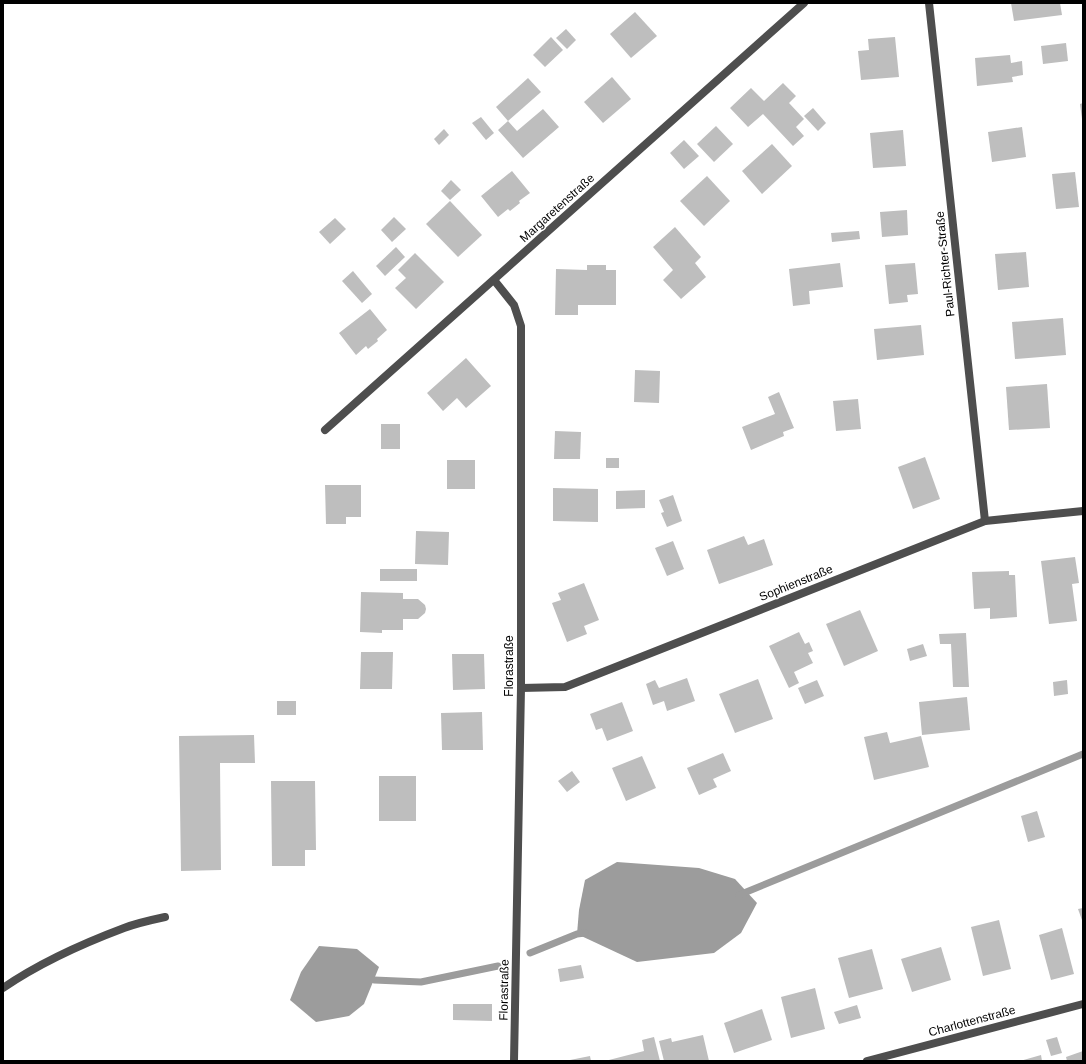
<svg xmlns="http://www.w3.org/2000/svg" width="1086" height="1064" font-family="Arial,sans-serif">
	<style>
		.water { fill: #9c9c9c }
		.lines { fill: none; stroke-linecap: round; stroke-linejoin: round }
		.stream { stroke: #9c9c9c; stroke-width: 7 }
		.building { fill: #bebebe }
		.minor { stroke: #4e4e4e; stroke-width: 8 }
		.labels { text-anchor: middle; stroke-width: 3; stroke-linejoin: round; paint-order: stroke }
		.street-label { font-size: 12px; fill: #000; stroke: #fff }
	</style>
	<rect width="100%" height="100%" fill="#fff"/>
	<!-- water -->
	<g class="water">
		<polygon points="617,862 699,868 735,879 757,903 741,933 714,953 637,962 577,934 579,910 585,880"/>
		<polygon points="319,946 357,949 379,967 364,1004 349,1016 316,1022 290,1000 301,972"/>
	</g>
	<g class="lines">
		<!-- stream -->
		<g class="stream">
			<polyline points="739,895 1083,754"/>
			<polyline points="530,953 577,934 585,933"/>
			<polyline points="374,980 421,982 498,966"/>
		</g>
	</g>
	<!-- building -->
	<g class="building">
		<polygon points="1011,3 1060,3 1062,15 1014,21"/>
		<polygon points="635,12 657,36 631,58 610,34"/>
		<polygon points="566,29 576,40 567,49 556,38"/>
		<polygon points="551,37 563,50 545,67 533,55"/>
		<polygon points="895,37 899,77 861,80 858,51 869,50 868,39"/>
		<polygon points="1066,43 1068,61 1043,64 1041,46"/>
		<polygon points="1010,55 1011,63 1022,61 1023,75 1012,77 1013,82 977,86 975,58"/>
		<polygon points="612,77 631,99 603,123 584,102"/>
		<polygon points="528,78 541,92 508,121 496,107"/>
		<polygon points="783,83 796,96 789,103 804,119 796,127 804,136 793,146 763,114 748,127 730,108 751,88 764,101"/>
		<polygon points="1083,103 1083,119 1082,119 1080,104"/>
		<polygon points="813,108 826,123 818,131 804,116"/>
		<polygon points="543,109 559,127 523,158 498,130 508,121 517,131"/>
		<polygon points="481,117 494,133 486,140 472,123"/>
		<polygon points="716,126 733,144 714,162 697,144"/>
		<polygon points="1022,127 1026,157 992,162 988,132"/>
		<polygon points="444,129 449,135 439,145 434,139"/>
		<polygon points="903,130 906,166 873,168 870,133"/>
		<polygon points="684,140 699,156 684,169 670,153"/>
		<polygon points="772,144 792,166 762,194 742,171"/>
		<polygon points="512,171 530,193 519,201 520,203 510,211 508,209 498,217 481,196"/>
		<polygon points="1075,172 1079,207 1056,209 1052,174"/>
		<polygon points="707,176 730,201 704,226 680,201"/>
		<polygon points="451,180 461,190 450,200 441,191"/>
		<polygon points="450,201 482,235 458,257 426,224"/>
		<polygon points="907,210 908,235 882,237 880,212"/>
		<polygon points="394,217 406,229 392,242 381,230"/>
		<polygon points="335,218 346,229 330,244 319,232"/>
		<polygon points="675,227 701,257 695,263 706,277 681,299 663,280 673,270 653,247"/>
		<polygon points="859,231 860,239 832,242 831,233"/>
		<polygon points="396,247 405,257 385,276 376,266"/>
		<polygon points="1026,252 1029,287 998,290 995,254"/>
		<polygon points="415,253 444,282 416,309 395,288 406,278 398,270"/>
		<polygon points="840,263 843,287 809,291 810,304 793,306 789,269"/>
		<polygon points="915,263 918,294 907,295 908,302 889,304 885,265"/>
		<polygon points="587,265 606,265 606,270 616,270 616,305 578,305 578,315 555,315 556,269 587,270"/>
		<polygon points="353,271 372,294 362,303 342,281"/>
		<polygon points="370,309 387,330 377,339 378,341 368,349 366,346 356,355 339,333"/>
		<polygon points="1063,318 1066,355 1015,359 1012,322"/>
		<polygon points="921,325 924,355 877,360 874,329"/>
		<polygon points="466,358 491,386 466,408 457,398 443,411 427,393"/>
		<polygon points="635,370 660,371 659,403 634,402"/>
		<polygon points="1047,384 1050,428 1009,430 1006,387"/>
		<polygon points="779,392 794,428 783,432 784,436 751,450 742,427 775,414 768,397"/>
		<polygon points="858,399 861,429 836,431 833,401"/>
		<rect x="381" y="424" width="19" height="25"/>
		<polygon points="555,431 581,432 580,459 554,459"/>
		<polygon points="925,457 940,499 913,509 898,467"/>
		<rect x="606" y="458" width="13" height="10"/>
		<rect x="447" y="460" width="28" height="29"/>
		<polygon points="325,485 361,485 361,517 346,517 346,524 326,524"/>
		<polygon points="553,488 598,489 598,522 553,521"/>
		<polygon points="645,490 645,508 616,509 616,491"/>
		<polygon points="673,495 682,521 667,527 661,513 664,512 659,500"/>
		<polygon points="416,531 449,532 448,565 415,564"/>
		<polygon points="744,536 748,545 764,539 773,565 719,584 707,550"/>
		<polygon points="673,541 684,569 667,576 655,548"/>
		<polygon points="1075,557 1079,583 1072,584 1077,621 1049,624 1041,561"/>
		<rect x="380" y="569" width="37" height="12"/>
		<polygon points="1009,571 1009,575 1015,575 1017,617 990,619 990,608 974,609 972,572"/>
		<polygon points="584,583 599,620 584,626 587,634 567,642 552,603 561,600 558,593"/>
		<polygon points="361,592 403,593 403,599 418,599 425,605 426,609 425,613 418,619 403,619 403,630 382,630 382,633 360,632"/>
		<polygon points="860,610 878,651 844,666 826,624"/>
		<polygon points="799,632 805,644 809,642 813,651 808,653 813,663 794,672 799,683 789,688 769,646"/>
		<polygon points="966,633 969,687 953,687 951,644 940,644 939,634"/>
		<polygon points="923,644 927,656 910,661 907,649"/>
		<polygon points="361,652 393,652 392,689 360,689"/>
		<polygon points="452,654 484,654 485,689 453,690"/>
		<polygon points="687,678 695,701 667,711 664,701 653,705 646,684 655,680 659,688"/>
		<polygon points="758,679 773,719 735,733 719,694"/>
		<polygon points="817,680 824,696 805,704 798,688"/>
		<polygon points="1067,680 1068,694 1054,696 1053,682"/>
		<polygon points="967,697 970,730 922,735 919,702"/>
		<rect x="277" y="701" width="19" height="14"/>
		<polygon points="622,702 633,731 607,741 602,728 596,730 590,714"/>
		<polygon points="482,712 483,750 442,750 441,713"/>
		<polygon points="887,732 890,743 921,736 929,767 874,780 864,737"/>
		<polygon points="254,735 255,763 220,763 221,870 181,871 179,736"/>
		<polygon points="723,753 731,771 713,779 717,787 699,795 687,768"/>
		<polygon points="642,756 656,788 626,801 612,768"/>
		<polygon points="572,771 580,782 567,792 558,781"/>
		<rect x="379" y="776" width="37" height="45"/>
		<polygon points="271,781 315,781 316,850 305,850 305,866 272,866"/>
		<polygon points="1037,811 1045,837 1028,842 1021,816"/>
		<polygon points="1083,908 1083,923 1078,909"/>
		<polygon points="999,920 1011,969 983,976 971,927"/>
		<polygon points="1062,928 1074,974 1051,980 1039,935"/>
		<polygon points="941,947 951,980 912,992 901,959"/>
		<polygon points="872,949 883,989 849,998 838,958"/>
		<polygon points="581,965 584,978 560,982 558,969"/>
		<polygon points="815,988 825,1029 791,1038 781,997"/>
		<polygon points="453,1004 492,1004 492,1021 453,1020"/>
		<polygon points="857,1005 861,1018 839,1024 834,1012"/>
		<polygon points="762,1009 772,1040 734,1053 724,1023"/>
		<polygon points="703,1035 709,1061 664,1061 659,1041 671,1038 672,1042"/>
		<polygon points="654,1037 660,1061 605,1061 644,1051 642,1040"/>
		<polygon points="1057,1037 1062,1053 1051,1056 1046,1040"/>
		<polygon points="1083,1051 1083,1061 1067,1061 1066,1057"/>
		<polygon points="1041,1055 1042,1061 1020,1061"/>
		<polygon points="590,1056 591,1061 570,1061 570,1060"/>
	</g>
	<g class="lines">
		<!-- minor -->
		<g class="minor">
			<polyline points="929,3 985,521"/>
			<polyline points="494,280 514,305 521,326 521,688 514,1061"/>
			<polyline points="325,430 804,3"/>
			<polyline points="521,688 565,687 985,521 1083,511"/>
			<path d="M3,988C38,964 84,943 124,928C137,923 151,920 165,917"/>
			<polyline points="867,1061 1083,1004"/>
		</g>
	</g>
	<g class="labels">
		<!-- street labels -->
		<g class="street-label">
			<text transform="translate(557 208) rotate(-42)" y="4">Margaretenstraße</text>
			<text transform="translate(945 264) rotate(-96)" y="4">Paul-Richter-Straße</text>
			<text transform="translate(796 583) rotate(-22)" y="4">Sophienstraße</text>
			<text transform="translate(509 666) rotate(-90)" y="4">Florastraße</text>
			<text transform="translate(504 990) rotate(-89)" y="4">Florastraße</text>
			<text transform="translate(972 1021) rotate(-15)" y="4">Charlottenstraße</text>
		</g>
	</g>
	<!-- border -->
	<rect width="1086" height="1064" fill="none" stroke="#000000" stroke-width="8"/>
</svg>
